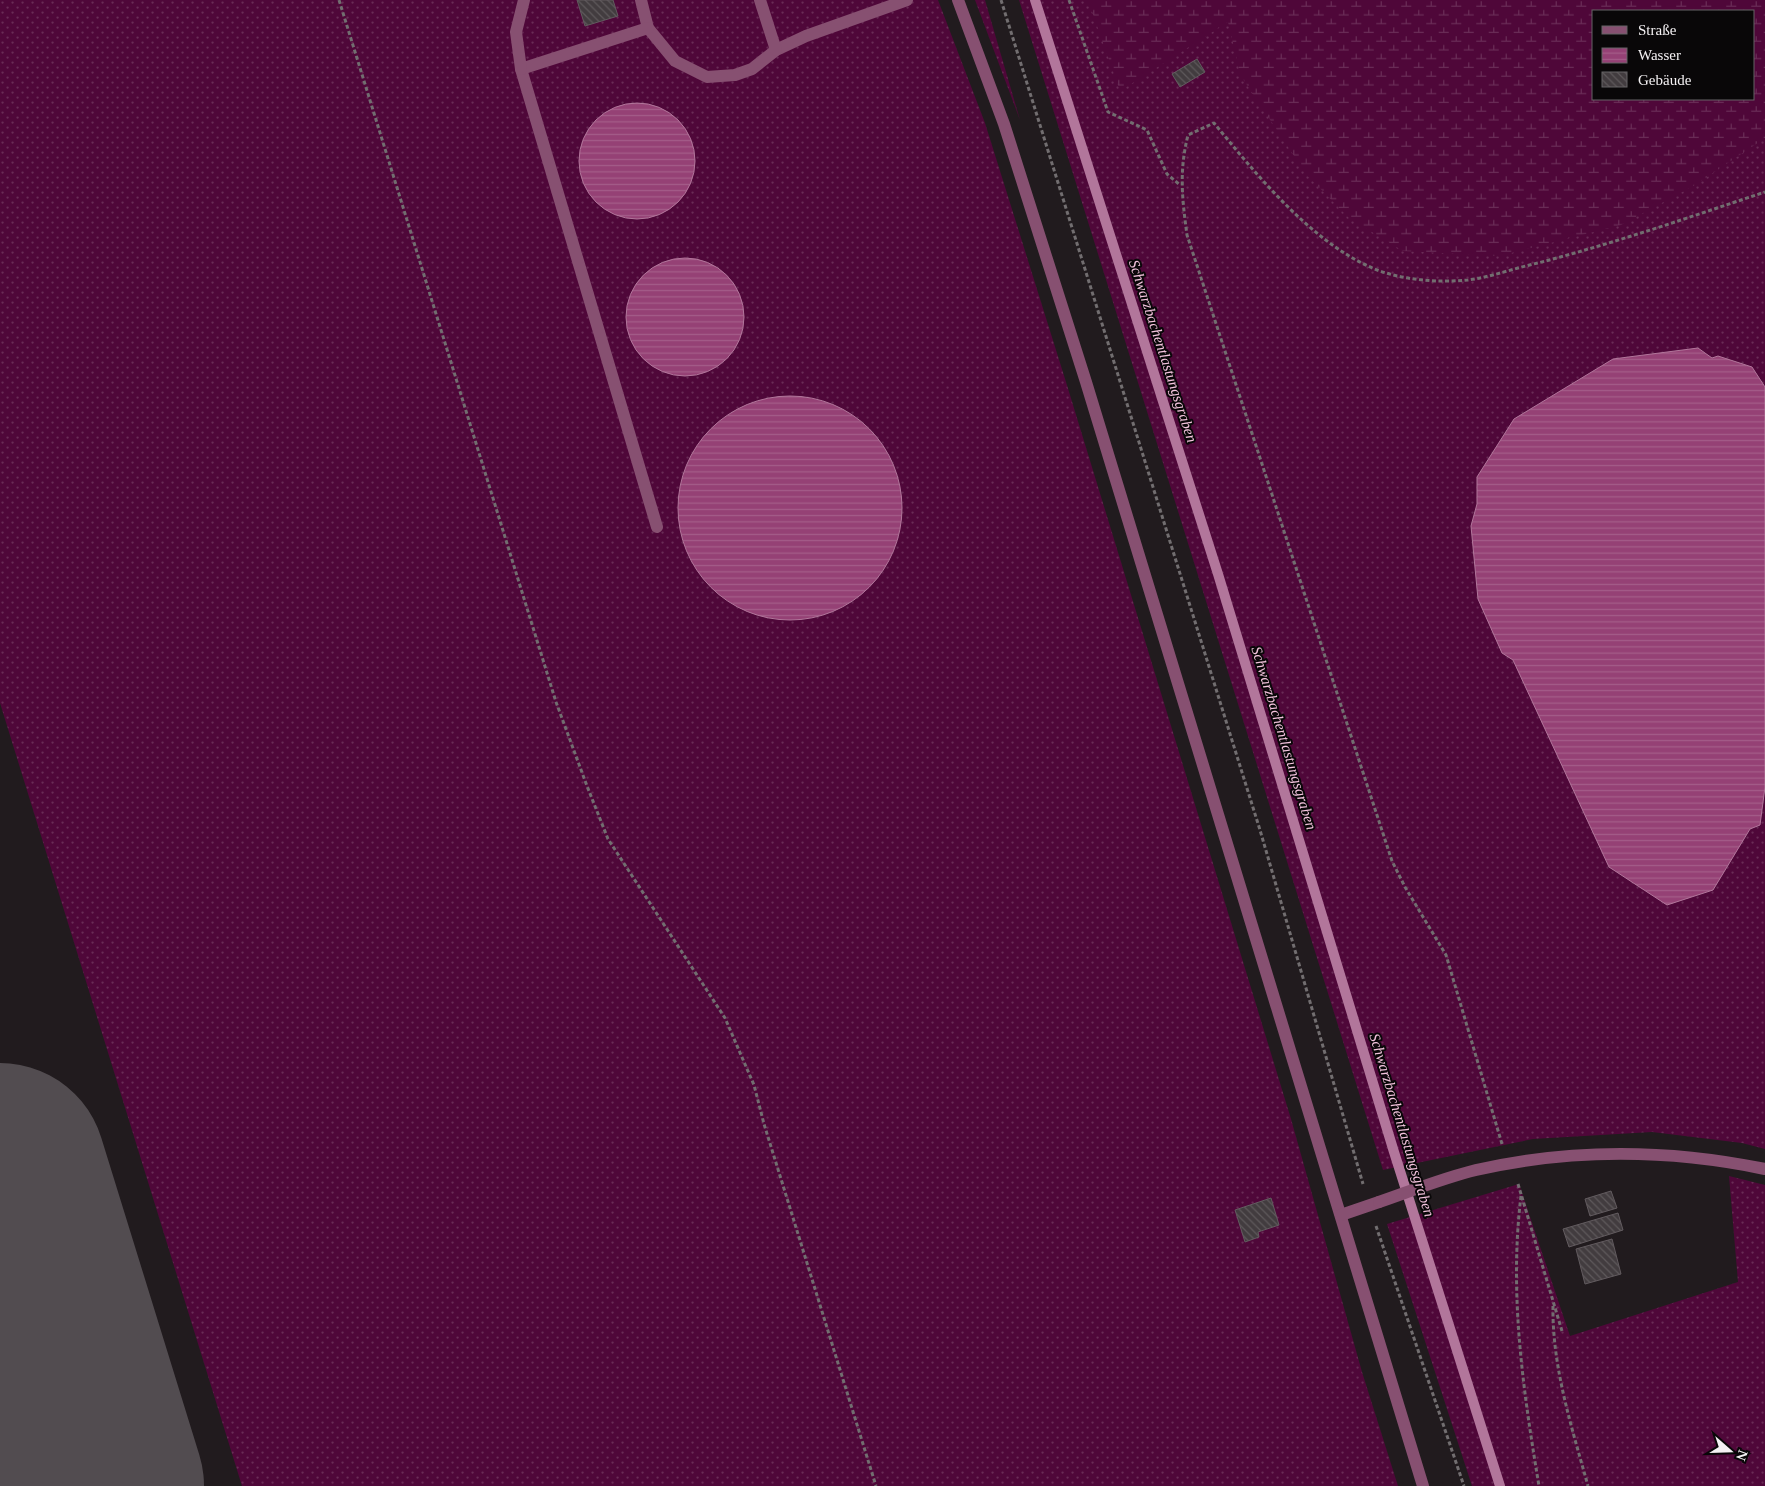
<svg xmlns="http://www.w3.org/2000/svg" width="1765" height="1486" font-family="Georgia,serif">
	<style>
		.grass { fill: url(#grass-dots); fill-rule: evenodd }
		.wetland { fill: url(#wetland-marsh); fill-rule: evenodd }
		.water { fill: url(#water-rules); stroke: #b2769b }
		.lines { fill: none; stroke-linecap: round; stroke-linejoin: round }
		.stream { stroke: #b2769b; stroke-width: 10 }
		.runway { stroke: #524c50; stroke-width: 212 }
		.building { fill: url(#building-back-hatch); stroke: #625b5f }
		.path { stroke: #726e70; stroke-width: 3; stroke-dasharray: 4 2.5; stroke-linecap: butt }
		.lane { stroke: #875071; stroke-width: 12 }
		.street { stroke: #875071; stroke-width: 12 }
		.labels { text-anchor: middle; stroke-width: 4; stroke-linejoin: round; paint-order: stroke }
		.water-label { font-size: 15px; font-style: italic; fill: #f3c3dd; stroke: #090708 }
	</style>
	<defs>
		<pattern id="grass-dots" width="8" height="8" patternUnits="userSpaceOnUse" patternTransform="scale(1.25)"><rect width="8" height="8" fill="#4f0739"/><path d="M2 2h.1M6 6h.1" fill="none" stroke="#692c56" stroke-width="1.8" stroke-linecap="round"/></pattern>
		<pattern id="wetland-marsh" width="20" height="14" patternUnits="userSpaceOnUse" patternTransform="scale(1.25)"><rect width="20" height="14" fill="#4f0739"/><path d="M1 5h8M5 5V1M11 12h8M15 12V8" fill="none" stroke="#692c56"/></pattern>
		<pattern id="water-rules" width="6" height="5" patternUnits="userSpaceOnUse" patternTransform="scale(1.25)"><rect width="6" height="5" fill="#954175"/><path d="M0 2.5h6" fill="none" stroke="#a45d89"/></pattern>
		<pattern id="building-back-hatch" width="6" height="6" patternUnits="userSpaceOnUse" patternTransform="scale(1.25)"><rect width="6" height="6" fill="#423c3f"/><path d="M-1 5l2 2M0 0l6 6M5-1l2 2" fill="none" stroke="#5e595b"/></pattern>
	</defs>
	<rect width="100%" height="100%" fill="#211b1e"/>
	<!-- grass -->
	<g class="grass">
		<polygon points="0,0 938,0 985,123 1066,382 1291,1119 1362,1372 1398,1486 242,1486 0,703"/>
		<polygon points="975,0 985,0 1020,120"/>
		<path d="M1019,0H1765V1149L1742,1143L1652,1132L1533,1139L1383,1170ZM1594,11H1754V99H1594Z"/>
		<polygon points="1729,1176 1765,1185 1765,1486 1472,1486 1387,1224 1519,1184 1570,1336 1738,1282"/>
	</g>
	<!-- wetland -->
	<path class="wetland" d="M1088,0H1765V138L1695,185L1621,225L1499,256L1403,251L1349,218L1306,174L1241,76L1228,22L1120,91ZM1594,11H1754V99H1594Z"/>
	<!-- water -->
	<g class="water">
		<circle cx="637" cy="161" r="58"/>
		<circle cx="685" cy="317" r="59"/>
		<polygon points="1698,348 1712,358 1718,356 1752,367 1765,387 1765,787 1760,825 1750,829 1713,890 1667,905 1609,867 1513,660 1502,653 1478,599 1471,526 1477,504 1477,477 1514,419 1613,359"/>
		<circle cx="790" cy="508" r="112"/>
	</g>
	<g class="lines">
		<!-- stream -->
		<polyline class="stream" points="1035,0 1218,574 1394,1152 1500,1486"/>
		<!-- runway -->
		<polyline class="runway" points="0,1169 98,1486"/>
	</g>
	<!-- building -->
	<g class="building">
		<polygon points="577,0 613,0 618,16 585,26"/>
		<polygon points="1197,59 1205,72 1180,87 1172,74"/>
		<polygon points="1611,1191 1617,1208 1590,1216 1585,1199"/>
		<polygon points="1271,1198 1279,1225 1258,1232 1259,1237 1245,1242 1235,1210"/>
		<polygon points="1618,1213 1623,1230 1569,1247 1563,1229"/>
		<polygon points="1612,1239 1621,1274 1585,1284 1576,1249"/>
	</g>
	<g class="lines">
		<!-- path -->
		<g class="path">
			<polyline points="339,0 556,702 587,786 608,839 725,1018 754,1085 764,1124 876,1486"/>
			<polyline points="1001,0 1260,830 1363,1184"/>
			<polyline points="1069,0 1108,112 1147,130 1167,174 1180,185"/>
			<path d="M1502,1144L1446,955L1405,887L1392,861L1187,235C1182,198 1179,171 1188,135L1214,123C1255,173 1309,239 1368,266C1397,280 1436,283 1468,280C1491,277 1515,268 1538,263C1615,243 1690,217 1765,192"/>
			<polyline points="1518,1184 1562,1331"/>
			<path d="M1521,1196C1509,1293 1523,1390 1539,1486"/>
			<polyline points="1376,1226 1464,1486"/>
			<path d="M1553,1306C1552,1367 1572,1428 1588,1486"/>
		</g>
		<!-- lane -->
		<g class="lane">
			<polyline points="641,0 648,28 675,61 707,77 735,75 752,69 776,50 806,36 907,0"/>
			<polyline points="760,0 776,50"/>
			<polyline points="958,0 1004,124 1086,382 1423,1486"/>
			<polyline points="648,28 521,69 657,527"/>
			<polyline points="521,69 516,32 524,0"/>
			<polyline points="1341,1215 1379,1202"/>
		</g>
		<!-- street -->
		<path class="street" d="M1379,1202C1411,1191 1443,1178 1476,1170C1573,1148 1668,1149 1765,1169"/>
	</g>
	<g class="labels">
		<!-- water labels -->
		<g class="water-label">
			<text transform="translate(1163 351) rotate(72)" y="5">Schwarzbachentlastungsgraben</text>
			<text transform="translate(1284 738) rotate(73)" y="5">Schwarzbachentlastungsgraben</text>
			<text transform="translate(1402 1125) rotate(73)" y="5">Schwarzbachentlastungsgraben</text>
		</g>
	</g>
	<!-- legend -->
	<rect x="1592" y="10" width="162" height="90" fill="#090708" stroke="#676566"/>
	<rect x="1602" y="26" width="25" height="8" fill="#875071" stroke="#676566"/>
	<text x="1638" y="35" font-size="15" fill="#f4f1f3">Straße</text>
	<rect x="1602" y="48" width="25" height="15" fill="url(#water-rules)" stroke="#676566"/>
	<text x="1638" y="60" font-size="15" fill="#f4f1f3">Wasser</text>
	<rect x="1602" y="72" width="25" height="15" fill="url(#building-back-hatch)" stroke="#676566"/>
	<text x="1638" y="85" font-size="15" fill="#f4f1f3">Gebäude</text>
	<!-- north arrow -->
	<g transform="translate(1730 1451) rotate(110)" stroke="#090708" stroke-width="4" paint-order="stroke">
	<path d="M0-4L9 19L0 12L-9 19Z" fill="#f4f1f3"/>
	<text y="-8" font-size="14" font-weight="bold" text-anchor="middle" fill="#f4f1f3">N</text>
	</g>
</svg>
